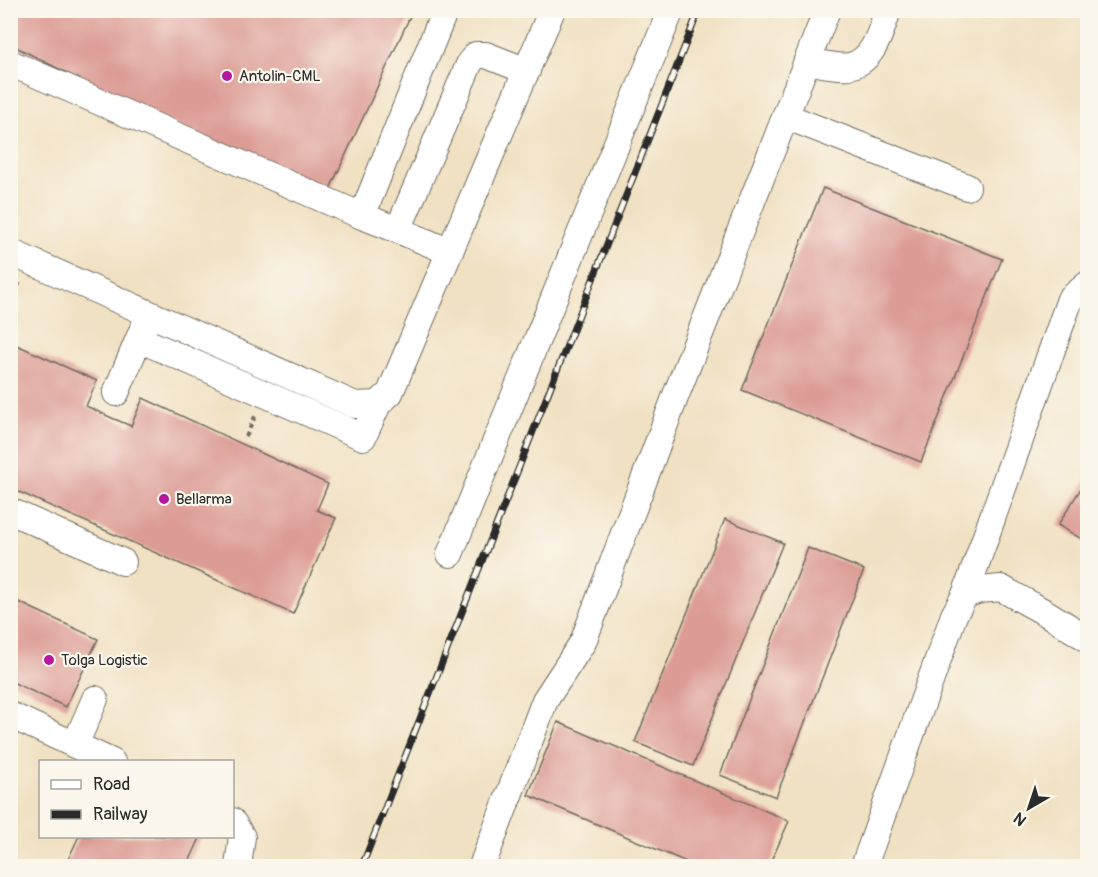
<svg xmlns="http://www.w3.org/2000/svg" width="1098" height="877" font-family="Pangolin,sans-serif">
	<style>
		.building { fill: #dc9c95 }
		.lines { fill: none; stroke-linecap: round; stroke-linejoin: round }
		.minor-casing { stroke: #706b60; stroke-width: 28 }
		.path { stroke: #706b60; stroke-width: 4; stroke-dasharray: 4.5 4.5; stroke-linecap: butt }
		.minor { stroke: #fff; stroke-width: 26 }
		.rail-casing { stroke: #2b2b2b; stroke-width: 7 }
		.rail { stroke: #fbf7ec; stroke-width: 4.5; stroke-dasharray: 14; stroke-linecap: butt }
		.poi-dot { fill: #b5179e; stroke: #fbf7ec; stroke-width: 2 }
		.labels { text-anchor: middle; stroke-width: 4.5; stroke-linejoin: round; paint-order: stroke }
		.poi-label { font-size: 15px; fill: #2b2b2b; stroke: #fbf7ec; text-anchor: start }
	</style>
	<rect width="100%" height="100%" fill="#fbf7ec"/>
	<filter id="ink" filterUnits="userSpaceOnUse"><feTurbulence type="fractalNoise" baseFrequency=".0167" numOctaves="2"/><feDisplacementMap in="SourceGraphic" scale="12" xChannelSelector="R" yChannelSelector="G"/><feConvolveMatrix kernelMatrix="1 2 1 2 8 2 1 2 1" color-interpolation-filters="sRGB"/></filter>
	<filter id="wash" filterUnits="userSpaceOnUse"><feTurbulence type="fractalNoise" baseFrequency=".008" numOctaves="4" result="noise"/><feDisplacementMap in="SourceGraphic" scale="24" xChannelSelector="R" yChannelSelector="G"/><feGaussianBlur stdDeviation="1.35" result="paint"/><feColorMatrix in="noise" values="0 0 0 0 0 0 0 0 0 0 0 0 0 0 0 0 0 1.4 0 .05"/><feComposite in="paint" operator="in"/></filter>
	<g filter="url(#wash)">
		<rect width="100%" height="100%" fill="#f1e1c3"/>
		<g id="blocks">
			<!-- building -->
			<g class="building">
				<polygon points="10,10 413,10 329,191 135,108 10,44"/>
				<polygon points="823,188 1002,259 921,462 742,390"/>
				<polygon points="10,342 97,381 86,406 112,418 131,426 143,398 328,484 317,510 336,518 293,614 10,488"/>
				<polygon points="1088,477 1088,543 1058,525"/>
				<polygon points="725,519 783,543 693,766 635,742"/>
				<polygon points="808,548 864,570 776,797 720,775"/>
				<polygon points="10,598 98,639 66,707 10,681"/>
				<polygon points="558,722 789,821 769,866 696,866 528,795"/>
				<polygon points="79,836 201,836 187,866 65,866"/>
			</g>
		</g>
	</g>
	<g filter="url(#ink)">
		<use href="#blocks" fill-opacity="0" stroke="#706b60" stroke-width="1.5"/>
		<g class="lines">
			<defs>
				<g id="minor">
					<path d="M807,61C818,63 839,68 849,66C874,62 881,30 888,10"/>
					<polyline points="10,63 362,216 445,10"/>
					<polyline points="785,116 967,187"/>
					<polyline points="362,216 398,230 470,62 476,55 486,55 527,71"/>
					<polyline points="398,230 450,252"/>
					<polyline points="10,252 355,405 378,404 390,393 552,10"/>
					<polyline points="139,339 363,437 378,404"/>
					<polyline points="116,393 145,324"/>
					<polyline points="10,511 123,562"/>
					<polyline points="450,554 671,10"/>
					<polyline points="965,595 1070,299 1088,284"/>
					<polyline points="10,715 112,762"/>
					<polyline points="75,745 95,699"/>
					<polyline points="232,821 242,837 238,866"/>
					<polyline points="482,866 545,700 583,642 676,395 827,10"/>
					<polyline points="864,866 954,615 965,595 980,590 1001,588 1046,613 1088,639"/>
				</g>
			</defs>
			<!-- minor casing -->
			<use href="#minor" class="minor-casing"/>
			<!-- path -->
			<g class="path">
				<polyline points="10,303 21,279"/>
				<polyline points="246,437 256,414"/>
			</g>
			<!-- minor -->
			<use href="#minor" class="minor"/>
			<defs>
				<polyline id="rail" points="362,866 699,10"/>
			</defs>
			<!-- rail casing -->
			<use href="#rail" class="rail-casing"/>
			<!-- rail -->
			<use href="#rail" class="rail"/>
		</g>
	</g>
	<!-- markers -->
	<g class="poi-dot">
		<circle cx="227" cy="76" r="6"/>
		<circle cx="164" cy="499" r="6"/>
		<circle cx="49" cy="660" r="6"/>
	</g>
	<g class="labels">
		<!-- poi labels -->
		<g class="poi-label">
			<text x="239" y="81">Antolin-CML</text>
			<text x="176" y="504">Bellarma</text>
			<text x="61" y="665">Tolga Logistic</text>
		</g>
	</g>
	<!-- margin -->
	<rect width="1098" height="877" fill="none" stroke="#fbf7ec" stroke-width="36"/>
	<!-- legend -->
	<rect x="39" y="760" width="195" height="78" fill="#fbf7ec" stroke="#a8a59f" stroke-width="1.5"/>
	<rect x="51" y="780" width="30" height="9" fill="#ffffff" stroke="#a8a59f" stroke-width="1.5"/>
	<text x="93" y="790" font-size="18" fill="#2b2b2b">Road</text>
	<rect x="51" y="810" width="30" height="9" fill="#2b2b2b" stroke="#a8a59f" stroke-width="1.5"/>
	<text x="93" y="820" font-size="18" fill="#2b2b2b">Railway</text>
	<!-- north arrow -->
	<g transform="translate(1029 808) rotate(219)" stroke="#fbf7ec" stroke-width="4.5" paint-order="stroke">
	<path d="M0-4.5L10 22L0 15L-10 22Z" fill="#2b2b2b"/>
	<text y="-9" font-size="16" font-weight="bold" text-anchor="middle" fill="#2b2b2b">N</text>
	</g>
</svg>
